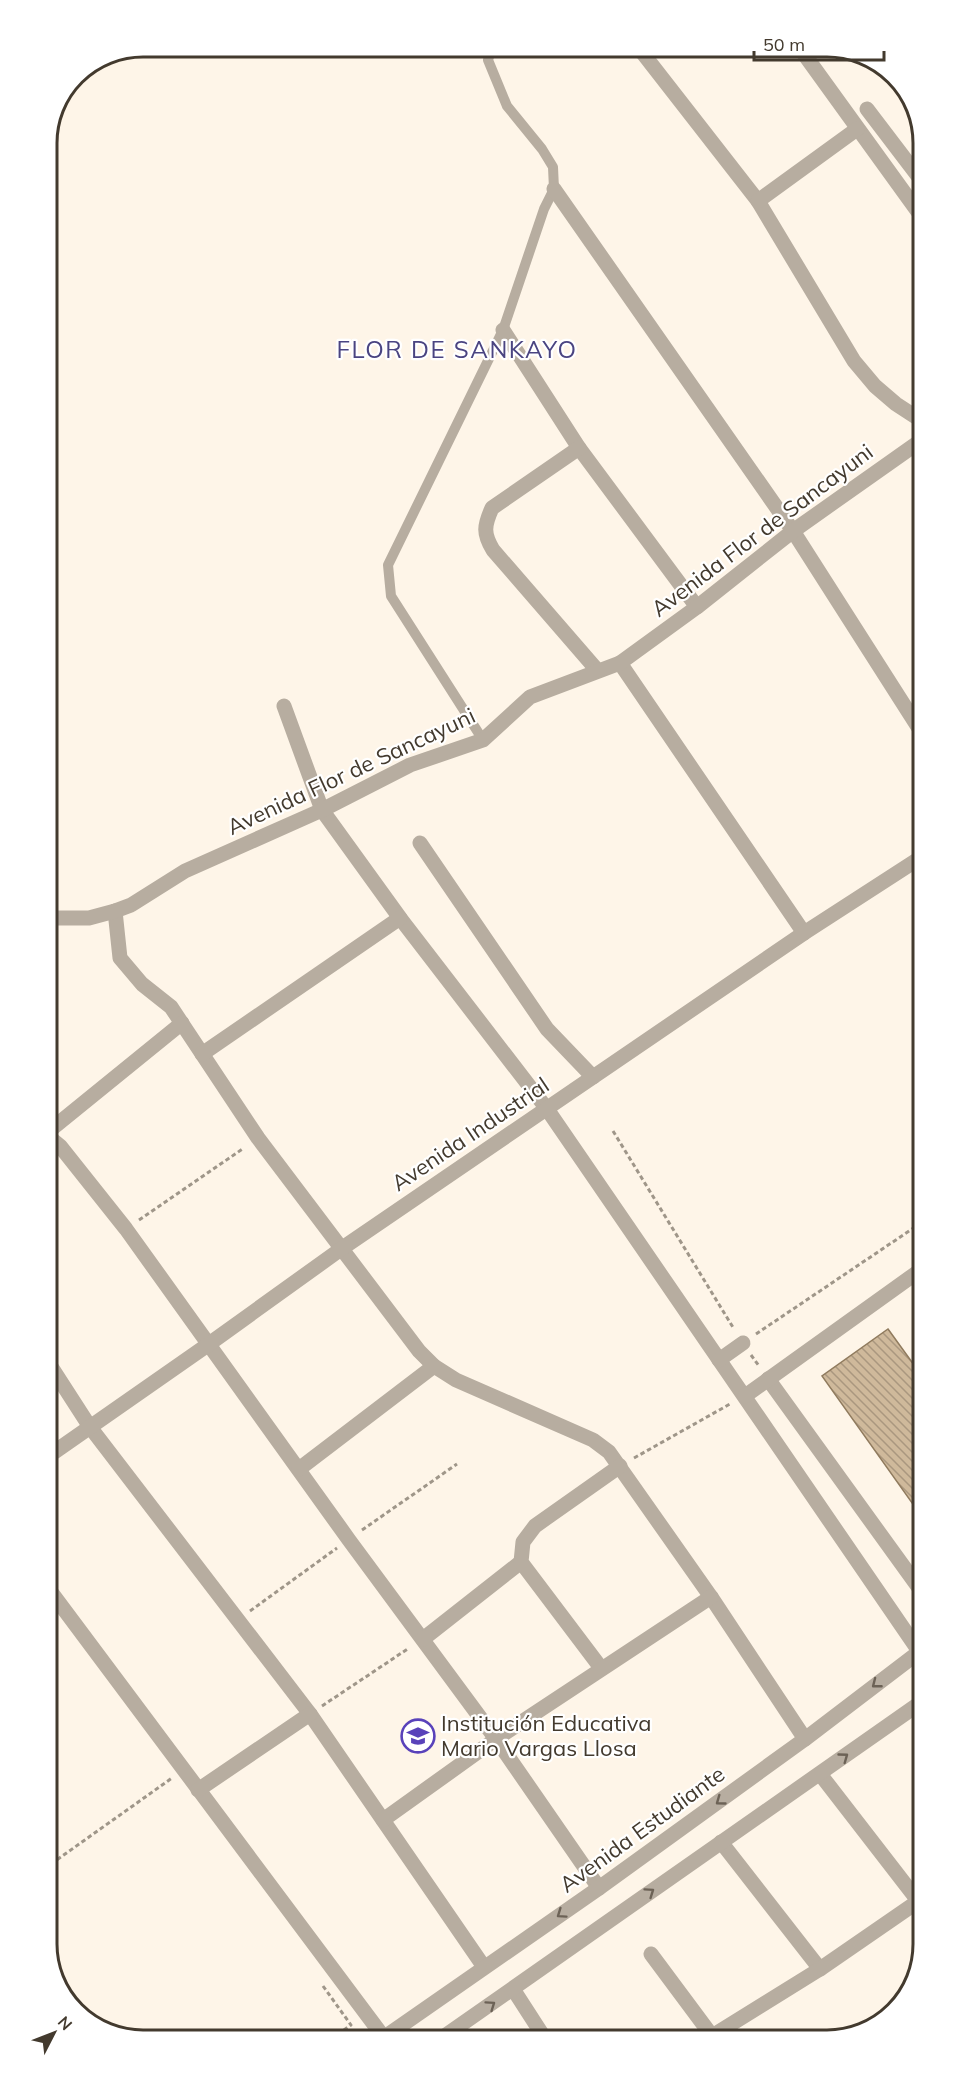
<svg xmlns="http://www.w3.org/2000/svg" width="970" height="2087" font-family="Mulish,sans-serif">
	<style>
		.building { fill: url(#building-back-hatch); stroke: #907b5e; stroke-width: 1.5 }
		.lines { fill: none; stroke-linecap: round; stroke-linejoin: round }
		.path { stroke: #9f9689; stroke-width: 3; stroke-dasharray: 4.5 3; stroke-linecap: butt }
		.service { stroke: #b7ada0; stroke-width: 10 }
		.minor { stroke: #b7ada0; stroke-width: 15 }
		.tertiary { stroke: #b7ada0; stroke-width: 15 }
		.oneway { stroke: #6c6256 }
		.labels { text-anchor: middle; stroke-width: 4.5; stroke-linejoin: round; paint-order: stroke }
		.street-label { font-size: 22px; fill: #433a2e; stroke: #fff }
		.poi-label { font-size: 22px; fill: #433a2e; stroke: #fff; text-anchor: start }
		.neighbourhood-label { font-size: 24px; letter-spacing: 1.5px; fill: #4a4481; stroke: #fff }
		.rim { fill: none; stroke: #433a2e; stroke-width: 3 }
	</style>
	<defs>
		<pattern id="building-back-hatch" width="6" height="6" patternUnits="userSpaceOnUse" patternTransform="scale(1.5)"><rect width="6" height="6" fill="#cfb99b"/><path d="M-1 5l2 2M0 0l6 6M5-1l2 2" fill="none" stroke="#aa977f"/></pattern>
	</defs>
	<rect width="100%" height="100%" fill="#fef5e8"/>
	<!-- building -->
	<polygon class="building" points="888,1329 922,1376 922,1517 822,1376"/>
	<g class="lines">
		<!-- path -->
		<g class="path">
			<polyline points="613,1131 734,1329"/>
			<polyline points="139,1220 244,1148"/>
			<polyline points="756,1334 921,1223"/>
			<polyline points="751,1355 759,1366"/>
			<polyline points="634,1458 730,1404"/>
			<polyline points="362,1530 457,1464"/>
			<polyline points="250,1611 337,1548"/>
			<polyline points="322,1706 409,1648"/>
			<polyline points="51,1864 172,1778"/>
			<polyline points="323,1986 351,2025 331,2039"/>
		</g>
		<!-- service -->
		<polyline class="service" points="483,740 391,596 388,565 503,330 544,209 554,189 553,167 542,149 507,106 488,60 492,47"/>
		<!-- minor -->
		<g class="minor">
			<polyline points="638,47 758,201 854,361 875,386 896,404 919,419"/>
			<polyline points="799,47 919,213"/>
			<polyline points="867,109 918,176"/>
			<polyline points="554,189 793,531 920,730"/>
			<polyline points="758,201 857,129"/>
			<polyline points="503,330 579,448 697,607"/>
			<path d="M579,448L492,508C484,526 483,533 493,550L597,670"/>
			<polyline points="620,663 804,933"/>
			<polyline points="284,706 322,810 400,918 547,1109 923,1657"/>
			<polyline points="420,843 547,1029 593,1077"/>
			<polyline points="115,911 120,958 142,984 171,1007 258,1138 419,1351 434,1366 456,1380 593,1440 609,1452 711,1597 805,1739"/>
			<polyline points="49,918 89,918 115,911 131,905 185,871 322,810 410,765 483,740 530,697 620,663 697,607 793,531 919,442"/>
			<polyline points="202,1054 400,918"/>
			<polyline points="49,1131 182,1023"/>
			<polyline points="49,1137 60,1146 126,1229 349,1540 496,1739 599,1888"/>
			<polyline points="719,1360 743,1343"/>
			<polyline points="50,1365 90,1427 310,1714 484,1967"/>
			<polyline points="768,1379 922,1592"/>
			<polyline points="745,1396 922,1269"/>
			<polyline points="50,1455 209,1344 341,1249 804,933 920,858"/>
			<polyline points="299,1469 434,1366"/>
			<polyline points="51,1592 385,2039"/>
			<polyline points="423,1639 521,1562"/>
			<polyline points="601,1668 521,1562 523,1542 535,1526 620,1466"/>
			<polyline points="820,1774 919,1902"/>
			<polyline points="198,1790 310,1714"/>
			<polyline points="383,1820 496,1739 711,1597"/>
			<polyline points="721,1842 820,1969"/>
			<polyline points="651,1954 712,2036"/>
			<polyline points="513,1989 544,2037"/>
			<polyline points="712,2036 820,1969 923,1898"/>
		</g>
		<!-- tertiary -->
		<g class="tertiary">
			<polyline points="442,2038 923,1701"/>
			<polyline points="382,2039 599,1888 805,1739 923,1649"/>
		</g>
	</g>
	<!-- one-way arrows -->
	<defs><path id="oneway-chevron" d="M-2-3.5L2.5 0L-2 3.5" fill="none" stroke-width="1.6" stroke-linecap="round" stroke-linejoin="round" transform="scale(1.5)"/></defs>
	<g class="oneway">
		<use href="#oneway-chevron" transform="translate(876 1684) rotate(142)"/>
		<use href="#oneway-chevron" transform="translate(844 1757) rotate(-36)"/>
		<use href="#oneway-chevron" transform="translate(720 1801) rotate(144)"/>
		<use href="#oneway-chevron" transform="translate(650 1892) rotate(-35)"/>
		<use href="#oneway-chevron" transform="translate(561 1914) rotate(145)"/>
		<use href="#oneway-chevron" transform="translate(491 2005) rotate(-35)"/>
	</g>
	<!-- icons -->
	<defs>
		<symbol id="school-ring" viewBox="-11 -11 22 22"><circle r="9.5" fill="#fff" stroke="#5942ba" stroke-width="1.5"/><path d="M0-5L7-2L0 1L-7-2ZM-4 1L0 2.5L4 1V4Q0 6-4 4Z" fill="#5942ba"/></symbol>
	</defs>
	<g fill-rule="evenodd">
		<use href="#school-ring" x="399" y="1717" width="38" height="38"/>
	</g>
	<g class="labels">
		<!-- street labels -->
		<g class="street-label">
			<text transform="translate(762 530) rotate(-37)" y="8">Avenida Flor de Sancayuni</text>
			<text transform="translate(351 771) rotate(-25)" y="8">Avenida Flor de Sancayuni</text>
			<text transform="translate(470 1134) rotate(-34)" y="8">Avenida Industrial</text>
			<text transform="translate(642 1829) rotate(-36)" y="8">Avenida Estudiante</text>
		</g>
		<!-- poi labels -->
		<g class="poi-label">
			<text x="441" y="1731">Institución Educativa<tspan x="441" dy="25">Mario Vargas Llosa</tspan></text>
		</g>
		<!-- neighbourhood labels -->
		<g class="neighbourhood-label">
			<text x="457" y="358">FLOR DE SANKAYO</text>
		</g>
	</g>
	<!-- crop -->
	<path d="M0 0H970V2087H0ZM143 57H827A86 86 0 0 1 913 143V1944A86 86 0 0 1 827 2030H143A86 86 0 0 1 57 1944V143A86 86 0 0 1 143 57Z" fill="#fff" fill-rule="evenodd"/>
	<path class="rim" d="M143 57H827A86 86 0 0 1 913 143V1944A86 86 0 0 1 827 2030H143A86 86 0 0 1 57 1944V143A86 86 0 0 1 143 57Z"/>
	<!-- north arrow -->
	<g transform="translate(54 2033) rotate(48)" stroke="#ffffff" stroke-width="4.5" paint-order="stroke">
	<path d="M0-4.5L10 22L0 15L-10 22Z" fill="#433a2e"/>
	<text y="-9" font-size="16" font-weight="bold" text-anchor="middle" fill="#433a2e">N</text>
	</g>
	<!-- scale -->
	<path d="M754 51v9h130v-9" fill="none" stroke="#433a2e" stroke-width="3"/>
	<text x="763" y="51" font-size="18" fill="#433a2e" stroke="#ffffff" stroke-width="4.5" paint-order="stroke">50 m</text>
</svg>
